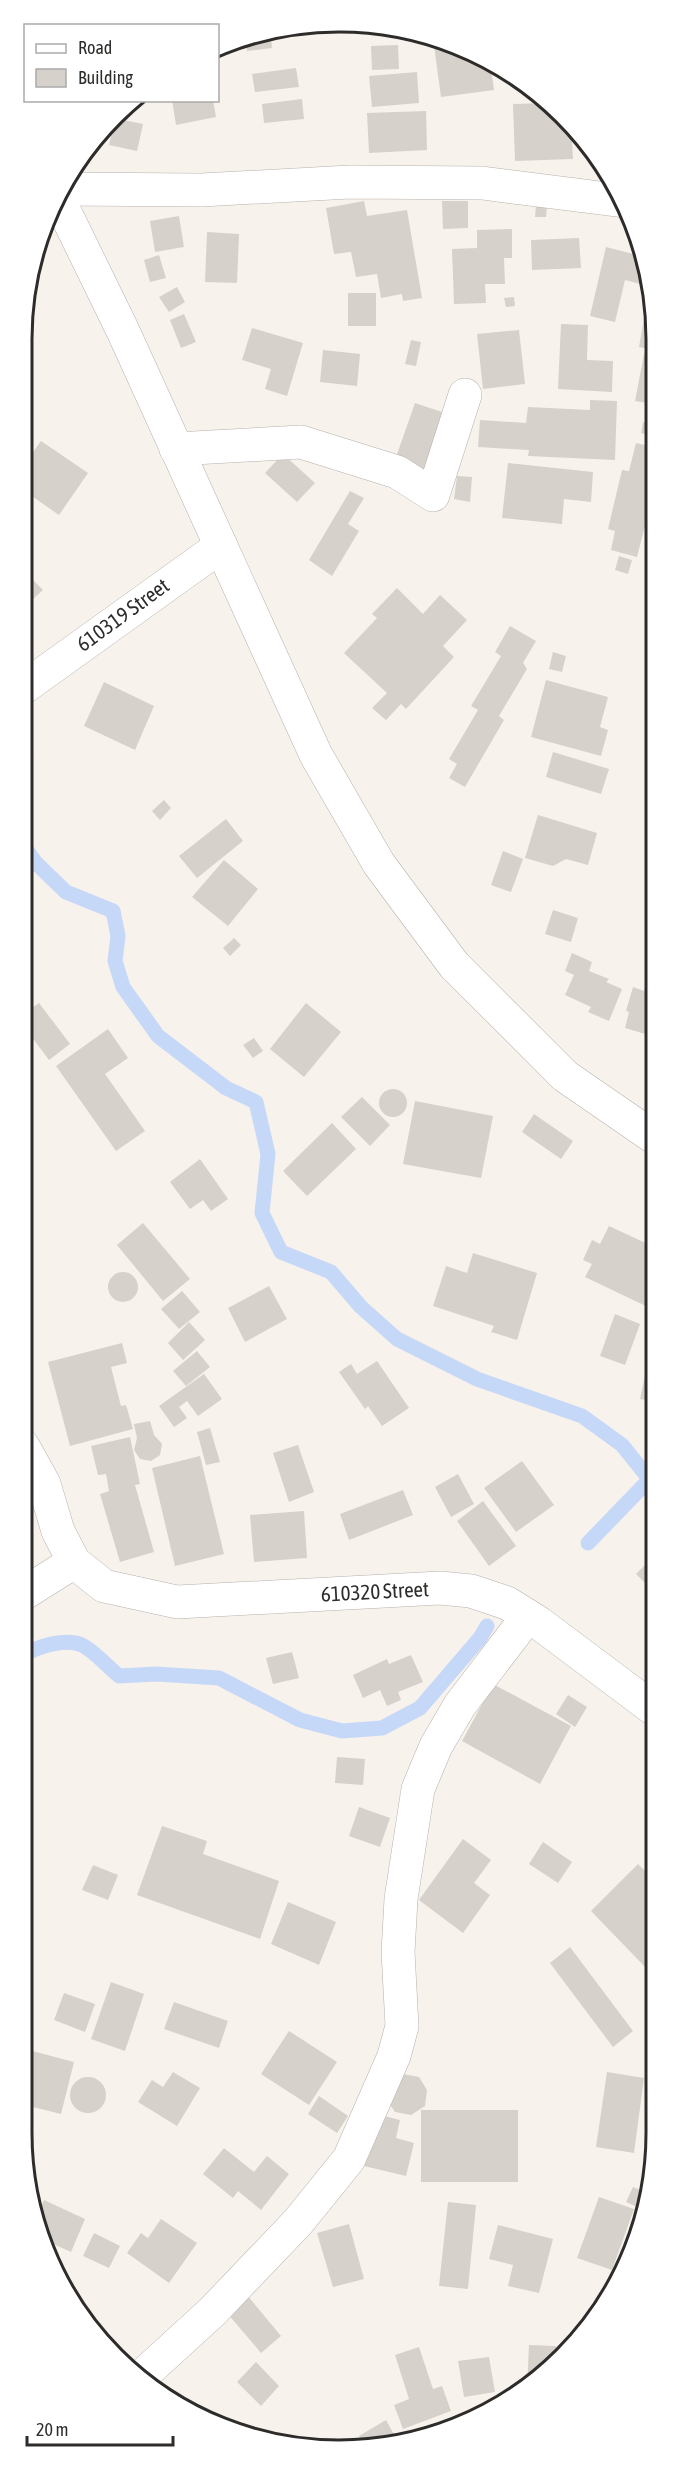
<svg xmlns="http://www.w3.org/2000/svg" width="677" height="2472" font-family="'Asap Condensed',sans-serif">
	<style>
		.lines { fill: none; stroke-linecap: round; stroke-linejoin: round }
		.stream { stroke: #c6d8f7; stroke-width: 15 }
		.building { fill: #d7d1cb }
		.minor-casing { stroke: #b7b1ac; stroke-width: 34 }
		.tertiary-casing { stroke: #b7b1ac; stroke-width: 34 }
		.minor { stroke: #fff; stroke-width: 33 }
		.tertiary { stroke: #fff; stroke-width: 33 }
		.labels { text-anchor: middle; stroke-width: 4.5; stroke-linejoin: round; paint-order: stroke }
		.street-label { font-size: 21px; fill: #2e2c2a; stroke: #fff }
		.rim { fill: none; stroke: #2e2c2a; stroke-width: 3 }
	</style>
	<rect width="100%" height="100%" fill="#f8f2ed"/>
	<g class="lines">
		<!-- stream -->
		<g class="stream">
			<polyline points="25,848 36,863 66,892 113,911 118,936 115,961 123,987 158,1036 226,1088 256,1102 268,1154 262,1213 281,1252 331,1272 361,1307 397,1339 477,1379 582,1416 622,1445 651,1481"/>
			<polyline points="588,1543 649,1480"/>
			<path d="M23,1656C37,1646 65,1638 82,1645C93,1650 109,1668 119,1676L156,1674L219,1678L300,1720L342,1731L382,1728L420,1708L480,1638L487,1626"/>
		</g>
	</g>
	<!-- building -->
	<g class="building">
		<polygon points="270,30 272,48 247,51 246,40"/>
		<polygon points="433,38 479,54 490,62 494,90 441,97"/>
		<polygon points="398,45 399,69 372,70 371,46"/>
		<polygon points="296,68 299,87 255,92 252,74"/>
		<polygon points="417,72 419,103 372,107 369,76"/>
		<polygon points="302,99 304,119 264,123 262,104"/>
		<polygon points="172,100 213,100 216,117 176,125"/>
		<polygon points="547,103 563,114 571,125 573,159 515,161 513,104"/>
		<polygon points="426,111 427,150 369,153 367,113"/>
		<polygon points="118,119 143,124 137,151 109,145 114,123"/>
		<polygon points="364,201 367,216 407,210 422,298 403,301 402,294 381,298 377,274 356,277 351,252 334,254 326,208"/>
		<polygon points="442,201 468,201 468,228 443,229"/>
		<polygon points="536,205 547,206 546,217 535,217"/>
		<polygon points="179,216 184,247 155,252 150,221"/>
		<polygon points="512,229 512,258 504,258 505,284 485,284 486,303 454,304 452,249 477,248 477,230"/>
		<polygon points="207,232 239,234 237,283 205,282"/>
		<polygon points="579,238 581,268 532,270 531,240"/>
		<polygon points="606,247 641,256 649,281 648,286 625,280 615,322 590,316"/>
		<polygon points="159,255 166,278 150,282 144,260"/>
		<polygon points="177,287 185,302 169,312 159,297"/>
		<rect x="348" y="293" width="28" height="33"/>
		<polygon points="514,297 515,306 506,307 504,298"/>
		<polygon points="184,314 196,342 181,348 170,320"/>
		<polygon points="644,318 653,319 653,350 639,347"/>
		<polygon points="561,324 588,325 587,360 613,361 612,392 558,389"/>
		<polygon points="252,328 303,343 287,396 265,389 271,369 242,360"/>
		<polygon points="519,330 525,384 483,389 477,334"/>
		<polygon points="411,340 421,342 416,366 405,364"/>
		<polygon points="323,350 360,354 357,386 320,382"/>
		<polygon points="644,354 653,356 653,404 635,401"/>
		<polygon points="590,400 617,401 615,460 528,456 529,450 478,447 480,420 526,423 528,407 590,410"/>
		<polygon points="415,403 445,413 425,470 395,460"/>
		<polygon points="643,422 653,425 652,436 641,433"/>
		<polygon points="41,441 88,473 59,515 26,492 26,462"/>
		<polygon points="636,443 653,447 653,506 650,506 637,557 611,550 615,531 608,529 622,470 629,471"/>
		<polygon points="283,454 315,483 297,502 265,473"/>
		<polygon points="508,463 593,472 591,502 564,499 562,524 502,518"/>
		<polygon points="457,476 472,477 470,502 454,499"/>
		<polygon points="350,491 364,498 348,524 359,531 332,576 309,560"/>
		<polygon points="619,556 632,560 628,574 615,570"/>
		<polygon points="32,579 43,590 31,601 26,595 26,584"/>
		<polygon points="397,588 423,614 440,595 467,620 443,646 454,657 406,709 401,704 386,720 372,708 387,693 344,653 377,618 372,614"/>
		<polygon points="510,626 536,641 523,663 527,669 499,716 504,720 465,787 449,778 457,764 449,759 478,710 471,706 501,656 495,652"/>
		<polygon points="553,652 566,656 562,672 549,669"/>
		<polygon points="546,680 608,697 600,727 608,730 601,756 531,737"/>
		<polygon points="104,682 154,706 135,750 84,726"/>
		<polygon points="26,749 34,757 25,766"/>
		<polygon points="553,752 609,769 601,794 546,777"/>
		<polygon points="164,800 171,808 160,820 152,811"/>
		<polygon points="538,815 597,833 588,865 566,859 553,866 525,858"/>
		<polygon points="226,819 243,841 197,878 179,856"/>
		<polygon points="503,851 523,859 511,892 491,885"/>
		<polygon points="224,860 258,889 228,926 192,897"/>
		<polygon points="553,910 578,918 571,942 545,934"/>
		<polygon points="234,938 241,945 230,956 223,948"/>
		<polygon points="572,953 592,962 589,971 609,979 606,982 622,989 609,1021 588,1012 591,1007 565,995 574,975 565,971"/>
		<polygon points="652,966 652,1036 625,1028 629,1012 626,1011 633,987 644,991"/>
		<polygon points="39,1003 70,1044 49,1060 25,1028 25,1013"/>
		<polygon points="306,1003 341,1032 304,1077 270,1049"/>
		<polygon points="108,1029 128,1058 105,1074 145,1131 116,1151 56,1066"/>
		<polygon points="254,1038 263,1051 253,1058 243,1045"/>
		<circle cx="393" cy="1103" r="14"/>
		<polygon points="24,1092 32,1104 24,1109"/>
		<polygon points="362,1097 390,1125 370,1146 341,1117"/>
		<polygon points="415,1101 493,1116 481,1178 403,1164"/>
		<polygon points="534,1114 573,1141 561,1159 522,1132"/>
		<polygon points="332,1123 356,1149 307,1196 283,1171"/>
		<polygon points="200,1159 228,1199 211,1211 203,1200 190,1209 170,1182"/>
		<polygon points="143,1223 190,1279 163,1301 117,1245"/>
		<polygon points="609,1226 652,1246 652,1309 585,1277 592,1264 583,1260 592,1240 600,1244"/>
		<polygon points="473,1253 537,1273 517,1340 491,1332 494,1326 433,1306 446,1266 467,1273"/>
		<circle cx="123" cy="1287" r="15"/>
		<polygon points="269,1286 287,1319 245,1342 228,1308"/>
		<polygon points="182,1291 200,1312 179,1329 161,1309"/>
		<polygon points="615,1314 640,1324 625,1365 600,1356"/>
		<polygon points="189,1322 205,1340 183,1360 168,1343"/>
		<polygon points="122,1343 127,1363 111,1367 121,1406 126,1405 133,1429 70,1446 48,1362"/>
		<polygon points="197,1351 210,1367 186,1386 173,1371"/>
		<polygon points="377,1361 409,1408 382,1426 368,1406 365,1409 339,1372 351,1364 357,1374"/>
		<polygon points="646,1370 651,1371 651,1401 640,1399"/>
		<polygon points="204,1374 222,1399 198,1416 187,1401 179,1407 187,1418 174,1427 159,1406"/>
		<polygon points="650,1401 651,1401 651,1427 645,1426"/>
		<polygon points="150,1421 154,1435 162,1444 160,1455 151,1461 140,1459 134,1450 137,1438 134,1424"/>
		<polygon points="210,1428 220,1462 206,1465 197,1432"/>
		<polygon points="130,1437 140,1484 135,1485 154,1552 120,1562 100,1494 109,1491 106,1474 98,1475 91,1446"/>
		<polygon points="298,1445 314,1492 289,1502 273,1453"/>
		<polygon points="200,1456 224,1554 175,1566 152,1468"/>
		<polygon points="522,1461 554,1505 516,1532 484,1488"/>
		<polygon points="458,1474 474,1504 451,1517 435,1487"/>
		<polygon points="403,1490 413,1515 349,1540 340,1514"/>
		<polygon points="483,1501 516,1546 489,1566 457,1521"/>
		<polygon points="304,1511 307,1558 254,1562 250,1515"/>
		<polygon points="651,1559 651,1589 636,1574"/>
		<polygon points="292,1652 299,1678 273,1684 266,1658"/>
		<polygon points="411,1655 423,1682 398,1692 401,1700 387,1706 380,1690 363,1698 353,1675 387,1659 389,1664"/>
		<polygon points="493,1684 571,1726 540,1784 462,1741"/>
		<polygon points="568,1695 587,1707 575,1727 556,1714"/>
		<polygon points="337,1757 365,1759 363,1785 335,1783"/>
		<polygon points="359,1807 390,1818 380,1847 349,1836"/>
		<polygon points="162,1826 207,1841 203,1854 279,1881 260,1939 137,1895"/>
		<polygon points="463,1839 491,1860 474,1883 490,1895 463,1933 419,1900"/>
		<polygon points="543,1842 572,1862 558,1883 529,1864"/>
		<polygon points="638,1864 651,1877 650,1972 591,1911"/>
		<polygon points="93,1865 118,1875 108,1900 82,1890"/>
		<polygon points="288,1902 336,1922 319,1965 271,1944"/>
		<polygon points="570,1947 633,2031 613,2047 550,1963"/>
		<polygon points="111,1982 144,1994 125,2051 91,2039"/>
		<polygon points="64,1993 95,2004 85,2032 54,2020"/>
		<polygon points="174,2002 228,2021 219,2048 164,2029"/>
		<polygon points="289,2031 337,2062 309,2105 261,2074"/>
		<polygon points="21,2048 74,2062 61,2114 21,2104"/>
		<polygon points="173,2072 200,2088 177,2126 138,2102 152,2080 163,2087"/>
		<polygon points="607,2072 644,2078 634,2153 596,2147"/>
		<polygon points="403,2074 419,2077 427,2090 425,2106 411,2115 395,2112 386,2099"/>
		<circle cx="88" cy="2095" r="18"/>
		<polygon points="319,2096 348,2116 337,2133 308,2114"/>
		<rect x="421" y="2110" width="97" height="72"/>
		<polygon points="376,2114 400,2120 396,2138 414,2143 406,2176 364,2166"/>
		<polygon points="224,2148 254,2172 267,2156 289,2174 261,2210 238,2191 233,2198 203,2174"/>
		<polygon points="633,2187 650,2194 644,2210 626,2202"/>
		<polygon points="599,2197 634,2209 612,2270 577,2258"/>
		<polygon points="44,2200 85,2219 71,2252 42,2239 37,2215"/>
		<polygon points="448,2202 476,2205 468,2289 439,2286"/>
		<polygon points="161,2219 197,2243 169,2283 127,2253 141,2233 148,2238"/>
		<polygon points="349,2224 364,2279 333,2287 317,2233"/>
		<polygon points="498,2225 553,2239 539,2293 508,2286 513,2265 489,2259"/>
		<polygon points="94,2233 120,2246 109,2268 83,2256"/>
		<polygon points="247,2295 281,2336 261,2353 227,2313"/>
		<polygon points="529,2345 556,2346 555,2359 527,2388"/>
		<polygon points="419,2347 433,2389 442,2386 451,2411 403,2429 394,2405 409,2399 395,2355"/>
		<polygon points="489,2357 495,2392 464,2397 458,2361"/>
		<polygon points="256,2362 279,2386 261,2406 237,2382"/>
		<polygon points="386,2420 397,2440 364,2444 359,2436"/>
	</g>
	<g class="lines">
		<defs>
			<g id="minor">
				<polyline points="63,189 201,190 350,182 482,183 624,201"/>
				<polyline points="176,449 301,442 397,472 433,495 465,395"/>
				<polyline points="26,686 221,546"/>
				<polyline points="23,1446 44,1484 58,1531 74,1562 104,1586 177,1602 440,1588 471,1591 507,1603 539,1623 651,1707"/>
				<polyline points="23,1594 74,1562"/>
				<polyline points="142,2376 212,2312 298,2222 349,2159 394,2056 402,2026 398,1952 401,1899 418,1789 436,1746 460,1705 528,1616"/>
			</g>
			<polyline id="tertiary" points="59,200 123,331 316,755 379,864 454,965 565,1076 652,1136"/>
		</defs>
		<!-- minor casing -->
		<use href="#minor" class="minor-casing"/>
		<!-- tertiary casing -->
		<use href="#tertiary" class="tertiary-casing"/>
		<!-- minor -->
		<use href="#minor" class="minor"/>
		<!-- tertiary -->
		<use href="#tertiary" class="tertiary"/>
	</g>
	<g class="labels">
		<!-- street labels -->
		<g class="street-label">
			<text transform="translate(123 615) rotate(-36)" y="7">610319 Street</text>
			<text transform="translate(375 1592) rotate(-3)" y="7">610320 Street</text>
		</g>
	</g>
	<!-- crop -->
	<path d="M0 0H677V2472H0ZM339 32H339A307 307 0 0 1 646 339V2133A307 307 0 0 1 339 2440H339A307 307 0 0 1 32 2133V339A307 307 0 0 1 339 32Z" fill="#fff" fill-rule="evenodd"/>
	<path class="rim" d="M339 32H339A307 307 0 0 1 646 339V2133A307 307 0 0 1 339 2440H339A307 307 0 0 1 32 2133V339A307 307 0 0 1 339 32Z"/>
	<!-- legend -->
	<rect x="24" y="24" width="195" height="78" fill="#ffffff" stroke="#ababaa" stroke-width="1.5"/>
	<rect x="36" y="44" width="30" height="9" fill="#ffffff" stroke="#ababaa" stroke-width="1.5"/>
	<text x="78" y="54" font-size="18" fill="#2e2c2a">Road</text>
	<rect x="36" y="69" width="30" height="18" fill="#d7d1cb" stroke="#ababaa" stroke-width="1.5"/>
	<text x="78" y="84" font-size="18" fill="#2e2c2a">Building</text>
	<!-- scale -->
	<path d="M27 2436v9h146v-9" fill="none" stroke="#2e2c2a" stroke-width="3"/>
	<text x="36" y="2436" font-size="18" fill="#2e2c2a" stroke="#ffffff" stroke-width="4.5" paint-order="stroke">20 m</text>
</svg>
